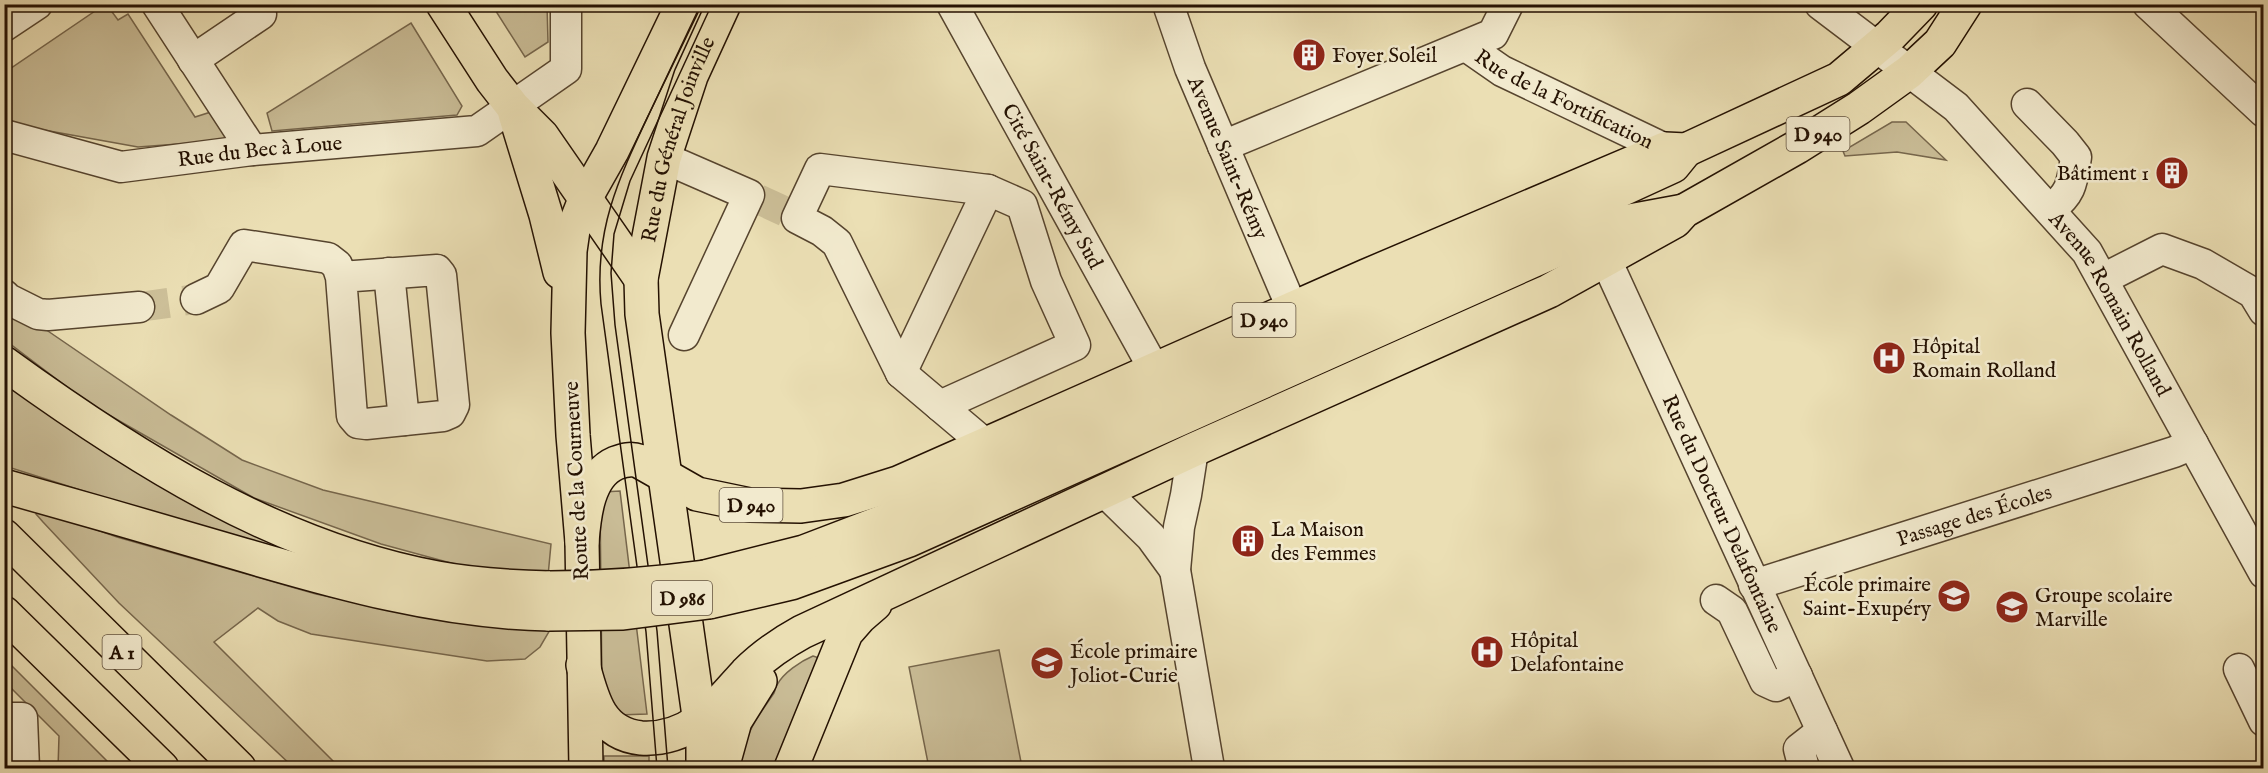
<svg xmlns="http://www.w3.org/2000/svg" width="2268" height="773" font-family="'IM FELL English',serif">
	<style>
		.green { fill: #c9bc96; stroke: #76664c; stroke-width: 1.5 }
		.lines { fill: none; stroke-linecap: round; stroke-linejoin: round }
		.minor-tunnel { stroke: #cdc099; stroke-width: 30; stroke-dasharray: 30 15; stroke-linecap: butt }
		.minor-casing { stroke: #56442e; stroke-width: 33 }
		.major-casing { stroke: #241102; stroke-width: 36 }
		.highway-casing { stroke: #241102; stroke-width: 36 }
		.minor { stroke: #f2eace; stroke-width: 30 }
		.major { stroke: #ebdfb4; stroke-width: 33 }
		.highway { stroke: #ebdfb4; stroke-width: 33 }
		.tram { stroke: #241102; stroke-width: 1.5 }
		.highway-bridge-casing { stroke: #241102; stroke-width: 36; stroke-linecap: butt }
		.highway-bridge { stroke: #ebdfb4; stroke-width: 33 }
		.labels { text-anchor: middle; stroke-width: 5; stroke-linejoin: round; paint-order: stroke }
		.shield { fill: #f2eace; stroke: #62523f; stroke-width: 1.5 }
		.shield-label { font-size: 20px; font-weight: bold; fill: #241102 }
		.poi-label { font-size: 21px; fill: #241102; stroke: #f2eace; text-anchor: start }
		.street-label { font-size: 21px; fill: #241102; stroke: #f2eace }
	</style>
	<rect width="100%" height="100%" fill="#ebdfb4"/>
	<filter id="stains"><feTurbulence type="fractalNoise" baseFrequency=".00333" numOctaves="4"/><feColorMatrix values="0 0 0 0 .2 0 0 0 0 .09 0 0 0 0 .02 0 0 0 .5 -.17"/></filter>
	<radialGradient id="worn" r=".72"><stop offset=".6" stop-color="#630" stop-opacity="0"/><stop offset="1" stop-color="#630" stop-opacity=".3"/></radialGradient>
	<!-- green -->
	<g class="green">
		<polygon points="104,5 107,5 118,20 128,14 195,117 214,111 231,140 138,147 5,123 4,73"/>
		<polygon points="492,5 547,5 548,42 525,57"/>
		<polygon points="411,23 462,106 457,115 272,131 267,113"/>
		<polygon points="1892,122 1906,122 1946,160 1897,152 1845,156 1843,151"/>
		<polygon points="4,301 171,415 242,460 323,490 551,544 548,576 491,574 381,544 254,498 88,403 5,340"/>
		<polygon points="4,380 285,545 284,551 165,517 5,466"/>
		<polygon points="620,491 647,714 618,715 602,689 600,501 603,492"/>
		<polygon points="38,509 117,537 316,594 442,620 550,630 540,647 525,659 487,661 311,634 278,621 258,608 214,642 340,768 294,768 119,603 43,522 36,514"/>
		<polygon points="999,650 1021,762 990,768 929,768 909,667"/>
		<path d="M813,656L819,658L781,768H740C746,731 753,724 774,693C775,691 775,688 777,685C783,673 801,661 813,656Z"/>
		<polygon points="4,658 114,768 58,768 59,736 9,686 5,686"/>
		<rect x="604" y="756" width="45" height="12"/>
	</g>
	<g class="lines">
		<!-- minor-tunnel -->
		<g class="minor-tunnel">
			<polyline points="758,199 788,213"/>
			<polyline points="139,307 196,299"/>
		</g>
		<defs>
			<g id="minor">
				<polyline points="157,4 252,150"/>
				<path id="s1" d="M952,4L1154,369"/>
				<path id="s2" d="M1168,4L1190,68L1292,308"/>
				<path id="s3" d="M1820,4L1956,107L2087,252L2264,573"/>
				<polyline points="2148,4 2264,112"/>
				<polyline points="4,26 37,4"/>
				<path id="s4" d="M1466,46L1502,71L1665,149"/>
				<polyline points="193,60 261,14"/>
				<path d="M2027,104L2065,143L2076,157C2072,183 2072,193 2050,210"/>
				<path id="s5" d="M4,135L121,167L252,150L477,131L566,69V4"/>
				<polyline points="1223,146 1493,34 1508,4"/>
				<polyline points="664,158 749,195 684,335"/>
				<polygon points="820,169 988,190 1022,205 1046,281 1075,345 940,406 901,373 837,243 822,231 797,218"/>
				<path id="s6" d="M1606,260L1839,768"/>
				<polyline points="389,273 404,420"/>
				<polyline points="2103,279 2162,249 2203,264 2253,293 2264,311"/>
				<polyline points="4,295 8,299 38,314 48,315 139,307"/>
				<polyline points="196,299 219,288 244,245 328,258 337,265 341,277 352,416 358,423 366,424 443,416 450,413 454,405 441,275 437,270 341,277"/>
				<polyline points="901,373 988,190"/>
				<polyline points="940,406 985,444"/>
				<polyline points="1193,450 1186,495 1179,527 1175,570 1209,768"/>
				<polyline points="1104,491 1151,537 1175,570"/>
				<path id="s7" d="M1754,585L2174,452L2193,444"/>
				<polyline points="1716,600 1732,611 1765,681 1776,686 1797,676"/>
				<polyline points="2239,669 2264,721"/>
				<polyline points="4,718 22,718 24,768"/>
				<polyline points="1804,768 1799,749 1822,731"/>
			</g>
			<g id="major">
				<polyline points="443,4 492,80 513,107 542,136 641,279"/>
				<polyline points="515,114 546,215 560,272"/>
				<path d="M582,542C584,515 588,475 616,463C624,460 631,458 639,461L697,494L750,505L801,506L844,500L898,483L1366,276L1665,149L1686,150L1839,79L1890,36L1921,4"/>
				<path d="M583,665C592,699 600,734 641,738C691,741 716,706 746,673C762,657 782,643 802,632L1193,450L1549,291L1675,221L1684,211L1797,147L1859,108L1909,72L1940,43L1965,4"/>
				<polyline points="586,768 582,542 573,435 568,333 570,251 573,230 586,197 612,151 683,4"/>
				<path id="s8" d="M703,768V744L642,314L641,279L664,158L691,76L724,4"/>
				<polyline points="722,768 735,721 760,681"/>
				<polyline points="791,768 846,633 860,617 875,604"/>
			</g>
			<g id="highway">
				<path d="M4,363C135,458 276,548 437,578C474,585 512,587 550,588"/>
				<path d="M4,486C82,508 159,530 237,553C339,583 441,612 549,614"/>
				<polyline points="4,536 239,768"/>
				<polyline points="705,577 804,552 924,506 1184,390 1673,166 1686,150"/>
				<polyline points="709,602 791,583 909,540 1595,233 1619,223 1684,211"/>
				<polyline points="4,613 162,768"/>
			</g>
		</defs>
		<!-- minor casing -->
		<use href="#minor" class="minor-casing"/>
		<!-- major casing -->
		<use href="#major" class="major-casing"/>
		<!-- highway casing -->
		<use href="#highway" class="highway-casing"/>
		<!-- minor -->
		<use href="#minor" class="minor"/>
		<!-- major -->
		<use href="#major" class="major"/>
		<!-- highway -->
		<use href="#highway" class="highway"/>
		<!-- tram -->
		<g class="tram">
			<path d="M657,768L646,632L601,304C594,229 619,178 650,112C667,76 684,40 701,4"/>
			<polyline points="668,768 657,631 615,325 611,273 614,234 630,181 712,4"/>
		</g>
		<defs>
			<g id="highway-bridge">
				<path d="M550,588C602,588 653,584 705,577"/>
				<polyline points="549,614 623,613 709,602"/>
			</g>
		</defs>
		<!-- highway-bridge casing -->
		<use href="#highway-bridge" class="highway-bridge-casing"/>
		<!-- highway-bridge -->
		<use href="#highway-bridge" class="highway-bridge"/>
	</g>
	<!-- icons -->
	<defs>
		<symbol id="building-disc" viewBox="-11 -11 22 22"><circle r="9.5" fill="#8f2418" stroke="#f2eace"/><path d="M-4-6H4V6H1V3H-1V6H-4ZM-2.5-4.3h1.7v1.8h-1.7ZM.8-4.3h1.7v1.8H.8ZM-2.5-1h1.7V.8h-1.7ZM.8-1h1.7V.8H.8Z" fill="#fff"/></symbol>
		<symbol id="hospital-disc" viewBox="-11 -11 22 22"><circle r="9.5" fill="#8f2418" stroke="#f2eace"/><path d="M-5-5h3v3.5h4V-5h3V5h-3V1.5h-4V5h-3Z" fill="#fff"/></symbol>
		<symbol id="school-disc" viewBox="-11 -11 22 22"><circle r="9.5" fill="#8f2418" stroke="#f2eace"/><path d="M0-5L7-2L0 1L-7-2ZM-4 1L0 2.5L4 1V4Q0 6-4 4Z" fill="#fff"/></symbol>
	</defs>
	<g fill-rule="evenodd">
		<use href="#building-disc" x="1290" y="36" width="38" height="38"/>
		<use href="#building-disc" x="2153" y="154" width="38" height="38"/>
		<use href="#hospital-disc" x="1870" y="339" width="38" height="38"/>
		<use href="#building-disc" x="1229" y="522" width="38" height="38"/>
		<use href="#school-disc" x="1935" y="577" width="38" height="38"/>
		<use href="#school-disc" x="1993" y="588" width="38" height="38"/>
		<use href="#hospital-disc" x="1468" y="633" width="38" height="38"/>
		<use href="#school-disc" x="1028" y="644" width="38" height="38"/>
	</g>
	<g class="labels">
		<!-- shield labels -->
		<g class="shield">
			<rect x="1786.5" y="117" width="63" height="34" rx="4.5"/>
			<rect x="1232.5" y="303" width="63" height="34" rx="4.5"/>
			<rect x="719.5" y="488" width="63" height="34" rx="4.5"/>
			<rect x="652" y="581" width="60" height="34" rx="4.5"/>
			<rect x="102.5" y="635" width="39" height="34" rx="4.5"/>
		</g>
		<g class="shield-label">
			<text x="1818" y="141">D 940</text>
			<text x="1264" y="327">D 940</text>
			<text x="751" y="512">D 940</text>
			<text x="682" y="605">D 986</text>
			<text x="122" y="659">A 1</text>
		</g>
		<!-- poi labels -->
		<g class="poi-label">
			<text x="1332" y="62">Foyer Soleil</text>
			<text x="2149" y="180" text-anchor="end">Bâtiment 1</text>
			<text x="1912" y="353">Hôpital<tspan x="1912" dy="24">Romain Rolland</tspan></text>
			<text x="1271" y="536">La Maison<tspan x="1271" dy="24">des Femmes</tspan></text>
			<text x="1931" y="591" text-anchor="end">École primaire<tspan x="1931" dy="24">Saint-Exupéry</tspan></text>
			<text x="2035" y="602">Groupe scolaire<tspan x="2035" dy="24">Marville</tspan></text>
			<text x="1510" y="647">Hôpital<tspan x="1510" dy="24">Delafontaine</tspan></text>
			<text x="1070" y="658">École primaire<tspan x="1070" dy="24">Joliot-Curie</tspan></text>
		</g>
		<!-- street labels -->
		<g class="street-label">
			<text dy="7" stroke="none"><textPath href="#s4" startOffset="112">Rue de la Fortification</textPath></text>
			<text dy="7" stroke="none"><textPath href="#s8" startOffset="638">Rue du Général Joinville</textPath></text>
			<text dy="7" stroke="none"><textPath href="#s5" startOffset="261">Rue du Bec à Loue</textPath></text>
			<text dy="7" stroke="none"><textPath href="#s2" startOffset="165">Avenue Saint-Rémy</textPath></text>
			<text dy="7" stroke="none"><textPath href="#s1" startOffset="208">Cité Saint-Rémy Sud</textPath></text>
			<text dy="7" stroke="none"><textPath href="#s3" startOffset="422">Avenue Romain Rolland</textPath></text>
			<text transform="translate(576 481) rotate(-93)" y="7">Route de la Courneuve</text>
			<text dy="7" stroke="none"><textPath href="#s6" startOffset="279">Rue du Docteur Delafontaine</textPath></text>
			<text dy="7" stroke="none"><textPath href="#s7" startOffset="231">Passage des Écoles</textPath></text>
		</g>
	</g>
	<!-- margin -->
	<rect width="2268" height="773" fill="none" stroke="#ebdfb4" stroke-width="24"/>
	<rect x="6" y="6" width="2256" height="761" fill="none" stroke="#241102" stroke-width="3"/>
	<rect x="12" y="12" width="2244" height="749" fill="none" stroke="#241102" stroke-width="1.5"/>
	<rect width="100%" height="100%" filter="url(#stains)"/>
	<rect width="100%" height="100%" fill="url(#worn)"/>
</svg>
